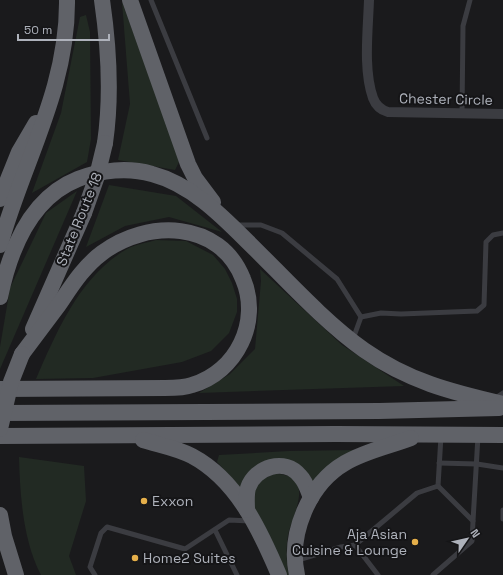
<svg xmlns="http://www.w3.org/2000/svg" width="503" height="575" font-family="'Space Grotesk',sans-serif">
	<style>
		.green { fill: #222a23 }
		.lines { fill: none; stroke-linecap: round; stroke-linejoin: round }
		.service { stroke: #3b3c41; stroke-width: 5 }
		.minor { stroke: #3b3c41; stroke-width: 10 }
		.trunk { stroke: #606268; stroke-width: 16 }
		.trunk-bridge { stroke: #606268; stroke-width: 16 }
		.poi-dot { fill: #e5af4a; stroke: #151517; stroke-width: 1.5 }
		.labels { text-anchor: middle; stroke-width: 4; stroke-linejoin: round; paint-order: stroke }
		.street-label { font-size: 14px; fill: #aeb2bb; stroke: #151517 }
		.poi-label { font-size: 14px; fill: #aeb2bb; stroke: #151517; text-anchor: start }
	</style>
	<rect width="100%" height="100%" fill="#1a1a1c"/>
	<!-- green -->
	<g class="green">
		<polygon points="122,2 180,160 175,170 118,160 130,104"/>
		<polygon points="86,15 90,32 91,139 87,162 32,193 61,113 80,17"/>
		<polygon points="109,185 176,196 222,232 169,217 125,226 86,247"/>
		<polygon points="77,191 0,369 0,347 10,288 46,213"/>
		<path d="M156,240L186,241L213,255L225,269L232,283L237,299V312L229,333L211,351L182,362L93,378L36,379C57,331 80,276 127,249C136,244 147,243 156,240Z"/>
		<polygon points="260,269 342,345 404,386 199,393 230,374 255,349 261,281"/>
		<polygon points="356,450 313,483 293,462 242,489 217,462 219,455 289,451"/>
		<path d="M19,457L84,466L86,501L69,556L76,575H41C23,541 20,495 19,457Z"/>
		<path d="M274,474C317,474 293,513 288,535C286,547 286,563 289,575H286L253,507L254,490L263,479Z"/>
	</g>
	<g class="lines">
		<!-- service -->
		<g class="service">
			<polyline points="151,0 207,138"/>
			<polyline points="462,113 463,26 470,0"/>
			<polyline points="237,225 261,225 282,233 337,279 361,317"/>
			<polyline points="353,339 361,317 381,313 401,314 477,311 484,305 486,242 493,235 503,233"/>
			<polyline points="494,399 503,393"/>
			<polyline points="439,463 477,464 503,468"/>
			<polyline points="438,486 441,436"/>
			<polyline points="503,510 503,519"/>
			<polyline points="473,521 478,436"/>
			<polyline points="215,530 237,575"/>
			<polyline points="298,560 341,547 355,545"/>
			<polyline points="95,575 90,567 101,533 107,527 185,549 229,520 250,521"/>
			<polyline points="378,575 355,545 417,493 438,486"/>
			<polyline points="433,575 472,541 473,521 438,486"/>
		</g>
		<!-- minor -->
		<path class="minor" d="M369,0C368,30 363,70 373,98C376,106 381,110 388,112L503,114"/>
		<!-- trunk -->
		<g class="trunk">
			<path d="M102,0C109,48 112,95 105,143"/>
			<polyline points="130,0 188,164 195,178 213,202"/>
			<polyline points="0,199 19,152 36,123"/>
			<path d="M0,245C23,162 68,89 67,0"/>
			<path d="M0,297C10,249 30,198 78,179C101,170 128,167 152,174C190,184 220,214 247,241C283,276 323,321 364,350C408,381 451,392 503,404"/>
			<polyline points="33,329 84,213"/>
			<path d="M0,389L165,388C174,388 184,388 192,385C237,372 261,321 243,279C220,220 147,219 102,253C83,267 71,287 58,306C46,322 34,338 22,354"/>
			<polyline points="0,413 379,411 499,408"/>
			<polyline points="0,436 336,434 503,435"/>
			<path d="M143,440C159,445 177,448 192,456C237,480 260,530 279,575"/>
			<path d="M247,510C247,503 246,495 248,488C255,467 285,457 300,476C306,482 308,490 311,498"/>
			<polyline points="0,515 4,536 16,575"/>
			<path d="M297,575C288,534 309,484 345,463C365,451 390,446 411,438"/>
		</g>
		<!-- trunk-bridge -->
		<g class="trunk-bridge">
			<polyline points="84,213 97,176 105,143"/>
			<polyline points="0,429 11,382 22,354"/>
		</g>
	</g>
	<!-- markers -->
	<g class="poi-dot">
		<circle cx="144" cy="501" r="4"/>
		<circle cx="415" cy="542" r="4"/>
		<circle cx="135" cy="558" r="4"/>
	</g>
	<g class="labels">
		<!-- street labels -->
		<g class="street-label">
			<text transform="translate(446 99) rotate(1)" y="5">Chester Circle</text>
			<text transform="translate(79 219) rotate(-68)" y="5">State Route 18</text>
		</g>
		<!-- poi labels -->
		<g class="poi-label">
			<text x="152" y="506">Exxon</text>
			<text x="407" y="539" text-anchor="end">Aja Asian<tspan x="407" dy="16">Cuisine &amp; Lounge</tspan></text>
			<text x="143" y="563">Home2 Suites</text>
		</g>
	</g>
	<!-- north arrow -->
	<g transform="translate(467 539) rotate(56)" stroke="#151517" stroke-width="3" paint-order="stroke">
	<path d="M0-3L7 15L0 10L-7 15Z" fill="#aeb2bb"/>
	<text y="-6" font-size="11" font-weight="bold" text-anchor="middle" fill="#aeb2bb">N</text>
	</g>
	<!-- scale -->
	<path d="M18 34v6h91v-6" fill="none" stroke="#aeb2bb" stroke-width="2"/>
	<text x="24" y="34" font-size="12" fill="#aeb2bb" stroke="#151517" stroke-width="3" paint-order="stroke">50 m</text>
</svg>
